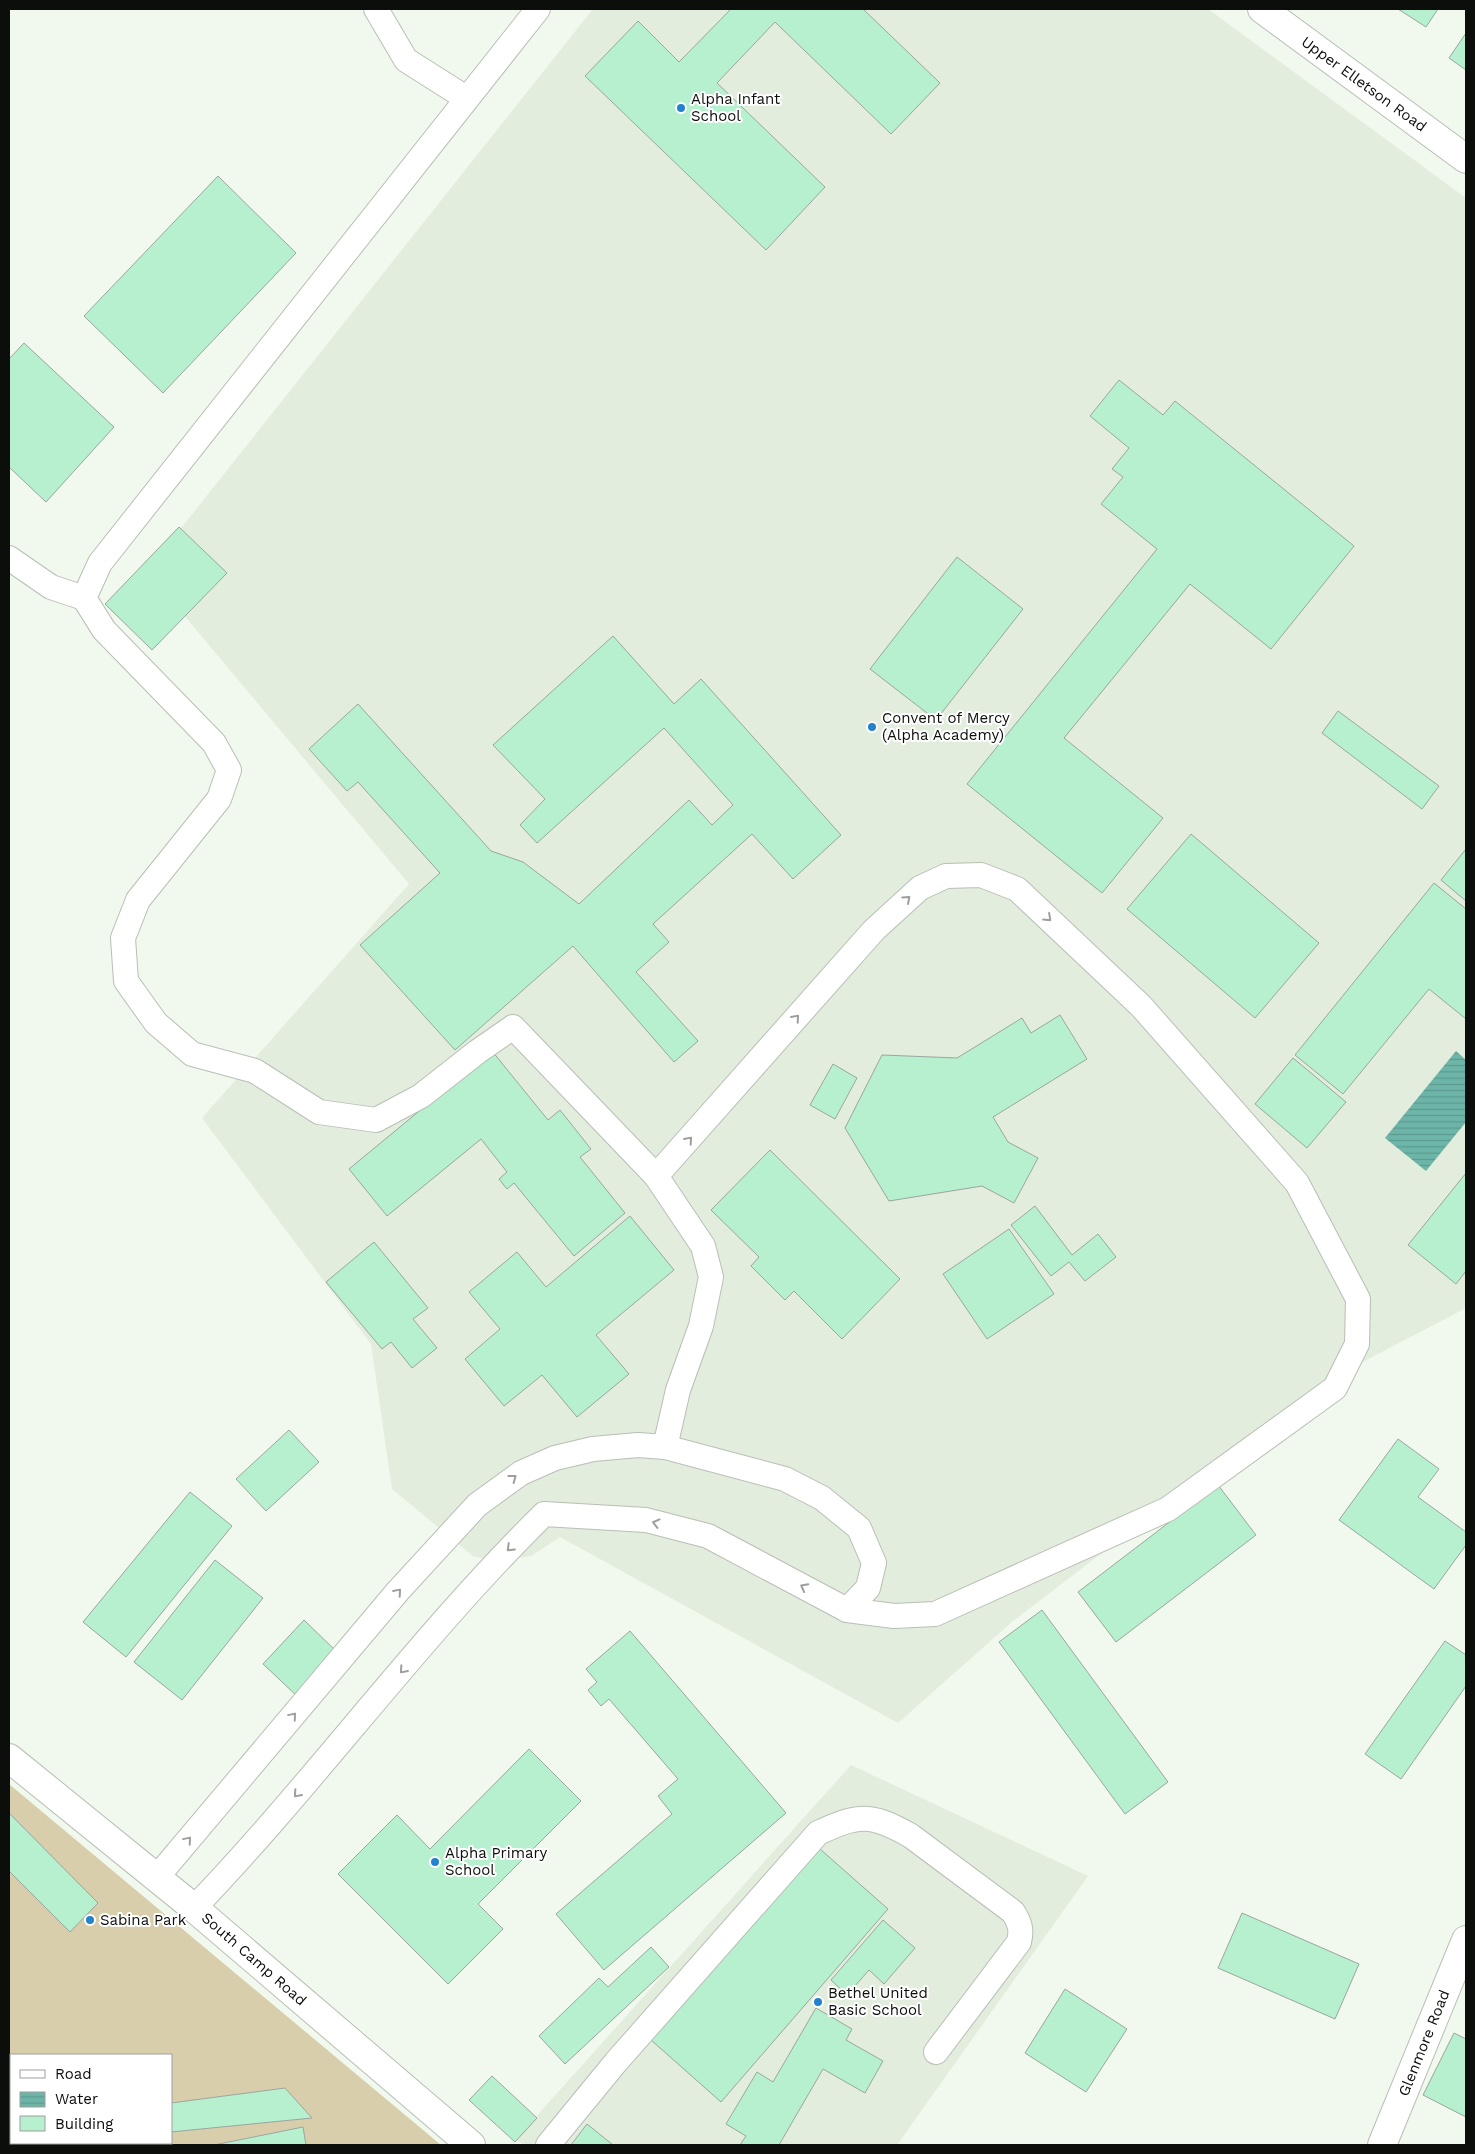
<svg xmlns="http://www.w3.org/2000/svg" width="1475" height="2154" font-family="'Work Sans',sans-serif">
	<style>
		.built { fill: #e2eddd }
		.pitch { fill: #d9ceac; fill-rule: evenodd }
		.water { fill: url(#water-rules) }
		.building { fill: #b6f0cf; stroke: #9aa69f }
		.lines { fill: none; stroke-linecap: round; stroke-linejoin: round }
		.service-casing { stroke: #b8bfb5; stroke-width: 26 }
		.minor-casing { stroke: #b8bfb5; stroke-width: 30 }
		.tertiary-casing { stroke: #b8bfb5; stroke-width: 30 }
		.primary-casing { stroke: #b8bfb5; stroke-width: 30 }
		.service { stroke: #fff; stroke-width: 24 }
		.minor { stroke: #fff; stroke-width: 28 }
		.tertiary { stroke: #fff; stroke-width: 28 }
		.primary { stroke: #fff; stroke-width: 28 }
		.oneway { stroke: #9e9f9d }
		.poi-dot { fill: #2382ce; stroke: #fff; stroke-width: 2 }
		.labels { text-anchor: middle; stroke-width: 4; stroke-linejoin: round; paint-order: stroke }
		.street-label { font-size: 15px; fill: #0c0e0b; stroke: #fff }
		.poi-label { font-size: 15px; fill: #0c0e0b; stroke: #fff; text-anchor: start }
	</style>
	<defs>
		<pattern id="water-rules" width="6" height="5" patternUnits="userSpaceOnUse" patternTransform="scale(1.25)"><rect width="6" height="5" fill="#6db5a8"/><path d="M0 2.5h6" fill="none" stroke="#5d9a8f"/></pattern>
	</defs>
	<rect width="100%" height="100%" fill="#f1f8ee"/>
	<!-- built -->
	<g class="built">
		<polygon points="593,9 1208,9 1466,198 1466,1308 1330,1379 1013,1621 898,1723 560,1537 531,1556 496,1562 473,1556 392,1489 371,1344 202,1118 409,884 147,571"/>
		<polygon points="851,1765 1088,1876 897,2145 524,2145 516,2139"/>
	</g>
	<!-- pitch -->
	<path class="pitch" d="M9,1784L441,2145H9ZM11,2055H171V2143H11Z"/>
	<!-- water -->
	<polygon class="water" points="1456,1051 1466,1060 1466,1122 1426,1171 1385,1138"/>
	<!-- building -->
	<g class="building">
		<polygon points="731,9 863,9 940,83 891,134 775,22 717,83 825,187 766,250 585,76 638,21 679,62"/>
		<polygon points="1398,9 1438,9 1426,27"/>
		<polygon points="1466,33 1466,70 1449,58"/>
		<polygon points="218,176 296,253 163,393 84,316"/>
		<polygon points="24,343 114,427 46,502 9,467 9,359"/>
		<polygon points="1119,380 1163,415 1175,401 1354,546 1271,649 1190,584 1064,738 1163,818 1102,893 967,784 1157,549 1101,504 1123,477 1112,469 1129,448 1090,416"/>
		<polygon points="179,527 227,573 152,650 105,604"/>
		<polygon points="957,557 1023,609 936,720 870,669"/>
		<polygon points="613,636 674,704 701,679 841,835 793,879 752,834 653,924 669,942 636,972 698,1041 674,1062 573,946 455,1050 360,945 440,873 358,782 347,791 309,749 358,704 491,851 523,862 579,904 689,800 712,825 733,805 664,728 537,843 520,825 545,799 493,745"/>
		<polygon points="1338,711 1439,786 1422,809 1322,733"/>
		<polygon points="1191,834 1319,943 1255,1018 1127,909"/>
		<polygon points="1466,849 1466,901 1441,880"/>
		<polygon points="1434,883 1466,909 1466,1019 1429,989 1343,1094 1295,1055"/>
		<polygon points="1060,1015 1087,1059 993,1117 1008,1142 1038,1158 1014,1203 982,1186 889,1201 845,1128 882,1055 957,1058 1022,1018 1031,1033"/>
		<polygon points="492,1051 548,1120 560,1110 591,1149 580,1157 625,1213 574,1256 514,1183 507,1189 499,1179 507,1172 481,1139 387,1216 349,1169"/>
		<polygon points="1293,1058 1346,1102 1307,1148 1255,1104"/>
		<polygon points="833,1064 857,1078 835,1119 810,1105"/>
		<polygon points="770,1150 900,1279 842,1339 794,1291 785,1300 751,1266 759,1257 711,1210"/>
		<polygon points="1466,1173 1466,1271 1456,1284 1408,1245"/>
		<polygon points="1035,1206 1072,1255 1098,1234 1116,1257 1085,1281 1069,1262 1051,1276 1011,1225"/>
		<polygon points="630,1216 674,1270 596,1335 629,1374 577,1417 542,1375 504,1406 465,1359 500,1329 469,1292 517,1252 546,1287"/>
		<polygon points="1009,1229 1054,1294 987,1339 943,1274"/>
		<polygon points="374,1242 428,1308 413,1319 437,1348 412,1368 391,1342 382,1349 326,1282"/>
		<polygon points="289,1430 319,1462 266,1511 236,1479"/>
		<polygon points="1398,1439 1439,1469 1418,1497 1466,1532 1466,1545 1434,1589 1339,1520"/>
		<polygon points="1218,1485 1256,1535 1116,1642 1078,1592"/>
		<polygon points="190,1492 232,1526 126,1657 83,1622"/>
		<polygon points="215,1560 263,1598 182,1700 134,1662"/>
		<polygon points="1042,1610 1168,1782 1125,1814 999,1642"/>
		<polygon points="304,1620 339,1654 298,1697 263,1664"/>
		<polygon points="630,1631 786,1813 604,1970 556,1914 672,1814 658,1796 678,1779 609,1699 601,1706 588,1690 597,1682 586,1669"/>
		<polygon points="1445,1641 1466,1655 1466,1686 1401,1779 1365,1754"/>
		<polygon points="529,1749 581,1801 478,1904 503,1929 448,1984 338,1874 397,1815 430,1849"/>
		<polygon points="9,1813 98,1903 70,1932 9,1871"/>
		<polygon points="820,1849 888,1909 721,2102 651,2040"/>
		<polygon points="1242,1913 1359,1964 1335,2019 1218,1968"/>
		<polygon points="883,1920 915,1948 884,1984 869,1970 847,1995 831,1980"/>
		<polygon points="651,1947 669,1967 565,2064 539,2036 599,1978 608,1987"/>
		<polygon points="1065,1989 1127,2029 1086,2092 1025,2053"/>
		<polygon points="816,2008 852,2029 846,2040 883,2061 865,2093 823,2069 779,2145 740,2145 746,2136 726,2124 757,2072 773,2082"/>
		<polygon points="1454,2033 1466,2039 1466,2117 1423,2095"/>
		<polygon points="492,2076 537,2118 515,2142 469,2100"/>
		<polygon points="285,2088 312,2118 171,2132 171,2103"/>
		<polygon points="587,2124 613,2145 571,2145"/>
		<polygon points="303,2127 306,2145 214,2145"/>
	</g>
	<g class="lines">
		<defs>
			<g id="service">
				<polyline points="376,9 406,60 466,98"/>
				<polyline points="538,9 100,563 84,598 104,630 214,743 229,770 219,799 138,900 123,938 126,981 156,1023 192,1054 255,1071 319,1112 376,1120 421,1096 477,1052 513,1027 656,1176 703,1246 711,1277 701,1326 678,1390 665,1447"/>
				<polyline points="9,558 51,587 84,598"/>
				<polyline points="157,1877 398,1591 477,1505 521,1473 555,1458 593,1449 638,1445 665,1447 785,1479 822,1498 859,1528 874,1563 868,1588 847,1610"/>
				<path d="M194,1908C316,1781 419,1637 544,1514L646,1520L708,1536L847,1610L894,1616L935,1614L1168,1509L1335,1388L1357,1344L1358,1299L1297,1183L1141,1006L1017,889L981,875L946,876L920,888L874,930L656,1176"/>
				<path d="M548,2145L616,2062L818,1833C859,1814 871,1813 911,1836L1013,1912C1020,1923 1022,1930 1019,1942L936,2052"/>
			</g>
			<polyline id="minor" points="1382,2145 1466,1940"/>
			<polyline id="tertiary" points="1262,9 1466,159"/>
			<polyline id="primary" points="9,1758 194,1908 471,2145"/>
		</defs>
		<!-- service casing -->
		<use href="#service" class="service-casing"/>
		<!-- minor casing -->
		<use href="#minor" class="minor-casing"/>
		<!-- tertiary casing -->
		<use href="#tertiary" class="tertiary-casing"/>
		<!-- primary casing -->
		<use href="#primary" class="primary-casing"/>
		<!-- service -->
		<use href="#service" class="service"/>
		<!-- minor -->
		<use href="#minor" class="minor"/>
		<!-- tertiary -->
		<use href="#tertiary" class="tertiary"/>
		<!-- primary -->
		<use href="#primary" class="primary"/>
	</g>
	<!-- one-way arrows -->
	<defs><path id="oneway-chevron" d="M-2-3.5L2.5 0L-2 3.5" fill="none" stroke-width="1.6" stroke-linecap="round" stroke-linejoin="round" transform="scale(1.25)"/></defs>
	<g class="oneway">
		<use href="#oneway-chevron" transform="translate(907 899) rotate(-42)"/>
		<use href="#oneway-chevron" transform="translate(1048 918) rotate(43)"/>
		<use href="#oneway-chevron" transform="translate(796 1018) rotate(-49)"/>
		<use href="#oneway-chevron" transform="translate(689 1140) rotate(-49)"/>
		<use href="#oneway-chevron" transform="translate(513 1478) rotate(-37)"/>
		<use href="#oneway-chevron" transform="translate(656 1523) rotate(-166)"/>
		<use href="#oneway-chevron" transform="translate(510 1548) rotate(136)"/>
		<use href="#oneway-chevron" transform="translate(804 1587) rotate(-152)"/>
		<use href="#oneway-chevron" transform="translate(398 1592) rotate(-49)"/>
		<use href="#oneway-chevron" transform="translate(403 1670) rotate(131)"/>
		<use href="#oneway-chevron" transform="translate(293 1716) rotate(-50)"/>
		<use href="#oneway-chevron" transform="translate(297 1794) rotate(131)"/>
		<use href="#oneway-chevron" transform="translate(188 1840) rotate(-50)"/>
	</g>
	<!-- markers -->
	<g class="poi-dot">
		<circle cx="681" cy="108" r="5"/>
		<circle cx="872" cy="727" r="5"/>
		<circle cx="435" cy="1862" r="5"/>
		<circle cx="90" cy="1920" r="5"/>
		<circle cx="818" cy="2002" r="5"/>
	</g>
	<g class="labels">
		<!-- street labels -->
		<g class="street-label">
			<text transform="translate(1364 84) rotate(36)" y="5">Upper Elletson Road</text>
			<text transform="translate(254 1959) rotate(41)" y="5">South Camp Road</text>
			<text transform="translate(1424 2043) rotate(-68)" y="5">Glenmore Road</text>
		</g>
		<!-- poi labels -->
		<g class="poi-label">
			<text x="691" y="104">Alpha Infant<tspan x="691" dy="17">School</tspan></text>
			<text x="882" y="723">Convent of Mercy<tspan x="882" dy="17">(Alpha Academy)</tspan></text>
			<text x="445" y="1858">Alpha Primary<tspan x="445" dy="17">School</tspan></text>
			<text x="100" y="1925">Sabina Park</text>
			<text x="828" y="1998">Bethel United<tspan x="828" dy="17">Basic School</tspan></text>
		</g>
	</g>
	<!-- border -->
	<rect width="1475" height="2154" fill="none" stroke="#0c0e0b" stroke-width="20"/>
	<!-- legend -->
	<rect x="10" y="2054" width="162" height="90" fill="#ffffff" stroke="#9e9f9d"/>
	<rect x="20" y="2070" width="25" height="8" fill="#ffffff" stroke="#9e9f9d"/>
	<text x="55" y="2079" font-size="15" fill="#0c0e0b">Road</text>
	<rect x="20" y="2092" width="25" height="15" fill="url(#water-rules)" stroke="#9e9f9d"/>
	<text x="55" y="2104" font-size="15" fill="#0c0e0b">Water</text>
	<rect x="20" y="2116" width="25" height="15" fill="#b6f0cf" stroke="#9e9f9d"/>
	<text x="55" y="2129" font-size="15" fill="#0c0e0b">Building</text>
</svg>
